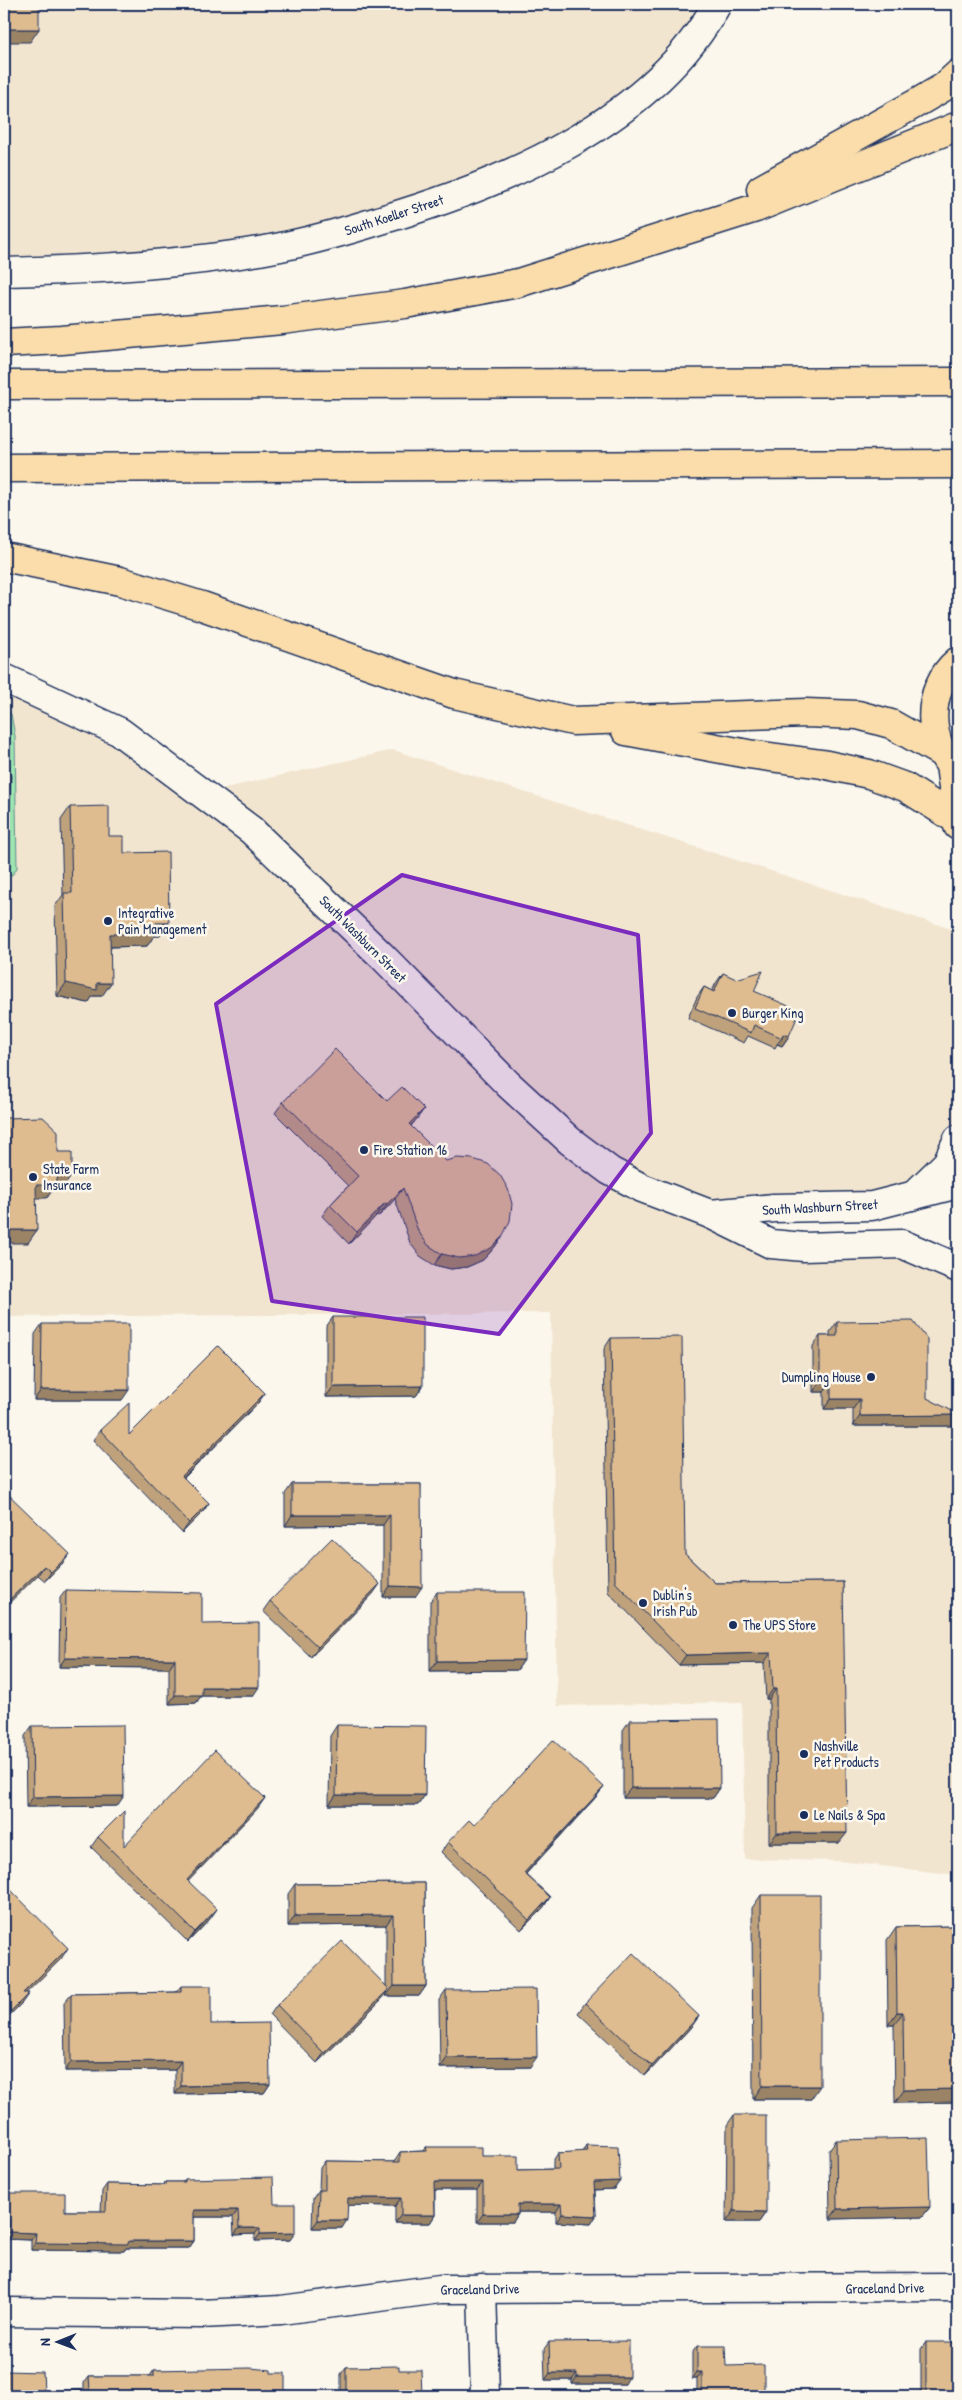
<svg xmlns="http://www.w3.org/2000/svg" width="962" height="2400" font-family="'Patrick Hand',sans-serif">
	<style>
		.built { fill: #f2e5d0 }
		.green { fill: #9de4b1; stroke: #5c8a88 }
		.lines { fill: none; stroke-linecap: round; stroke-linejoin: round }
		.minor-casing { stroke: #1b2f5e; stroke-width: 31 }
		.major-casing { stroke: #1b2f5e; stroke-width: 31 }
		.highway-casing { stroke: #1b2f5e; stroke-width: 31 }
		.minor { stroke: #fbf7ec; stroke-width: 28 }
		.major { stroke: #faddab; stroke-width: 28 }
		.highway { stroke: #faddab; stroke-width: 28 }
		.wall { fill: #bfa27c; stroke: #1b2f5e }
		.shaded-wall { fill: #9b8465; stroke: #1b2f5e }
		.building { fill: #debc90; stroke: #1b2f5e }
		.marked { fill: #7b2cbf; fill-opacity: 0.2; stroke: #7b2cbf; stroke-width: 4; stroke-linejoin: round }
		.poi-dot { fill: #1b2f5e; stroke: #fbf7ec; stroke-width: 2 }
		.labels { text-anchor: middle; stroke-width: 5; stroke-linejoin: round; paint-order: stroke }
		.street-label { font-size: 14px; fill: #1b2f5e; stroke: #fbf7ec }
		.poi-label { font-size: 14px; fill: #1b2f5e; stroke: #fbf7ec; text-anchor: start }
	</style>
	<rect width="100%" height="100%" fill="#fbf7ec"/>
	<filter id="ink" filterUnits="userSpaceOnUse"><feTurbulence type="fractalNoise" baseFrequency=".02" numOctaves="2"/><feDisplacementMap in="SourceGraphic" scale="10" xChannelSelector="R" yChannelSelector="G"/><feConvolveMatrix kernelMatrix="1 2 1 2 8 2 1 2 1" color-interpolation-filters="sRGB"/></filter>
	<g filter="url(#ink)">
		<!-- built -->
		<g class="built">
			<polygon points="4,4 717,4 619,112 323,237 4,272"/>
			<polygon points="4,678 203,793 393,750 958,931 958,1139 912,1198 711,1214 771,1244 843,1246 958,1268 958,1875 838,1861 745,1859 742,1702 557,1706 551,1313 4,1317"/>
		</g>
		<!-- green -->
		<polygon class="green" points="4,710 11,714 15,736 17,868 12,875 4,875"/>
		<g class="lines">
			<defs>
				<g id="minor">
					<path d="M4,272C91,270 179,265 265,250C304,243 343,232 381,220C503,184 653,122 717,4"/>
					<polyline points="4,678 120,732 251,830 382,956 508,1084 570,1141 610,1171 642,1188 710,1214 771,1244 804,1247 902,1244 958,1268"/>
					<polyline points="913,1196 947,1163 958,1139"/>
					<polyline points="710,1214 774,1208 872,1206 958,1184"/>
					<polyline points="482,2288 485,2396"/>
					<polyline points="4,2312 201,2314 281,2310 440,2289 958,2287"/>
				</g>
				<g id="major">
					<path d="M958,661C924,689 926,745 958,773"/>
					<polyline points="950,765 958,826"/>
				</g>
				<g id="highway">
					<polyline points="761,189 915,104 944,87 958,74"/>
					<polyline points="4,343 62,340 282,320 405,304 518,283 756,208 958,126"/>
					<polyline points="4,385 958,382"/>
					<polyline points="4,468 958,464"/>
					<polyline points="4,557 120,581 202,606 454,694 573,721 806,713 858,715 891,724 942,753"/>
					<polyline points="626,731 748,754 822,764 869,774 905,787 957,820"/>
				</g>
			</defs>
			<!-- minor casing -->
			<use href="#minor" class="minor-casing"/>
			<!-- major casing -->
			<use href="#major" class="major-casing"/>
			<!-- highway casing -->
			<use href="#highway" class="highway-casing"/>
			<!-- minor -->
			<use href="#minor" class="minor"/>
			<!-- major -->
			<use href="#major" class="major"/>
			<!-- highway -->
			<use href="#highway" class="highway"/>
		</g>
		<!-- wall -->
		<g class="wall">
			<polygon points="70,807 109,836 124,853 169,923 160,936 154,936 147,946 111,947 102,996 93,996 88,1003 57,996 55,906 63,895 61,820"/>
			<polygon points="723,973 754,991 789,1036 782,1046 777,1044 775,1048 748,1036 744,1043 688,1018 697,997 704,987 712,991 716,983"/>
			<polygon points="387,1101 424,1109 416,1120 411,1126 446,1161 502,1237 494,1248 483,1260 467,1267 451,1269 434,1265 420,1256 410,1243 395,1199 379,1216 377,1215 349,1244 322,1216 330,1205 348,1186 275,1113 283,1102"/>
			<polygon points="333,1317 423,1386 416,1396 326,1397 326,1327"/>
			<polygon points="837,1322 927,1398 953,1426 853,1426 853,1409 824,1409 824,1392 813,1392 813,1346 820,1336 830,1336 830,1332"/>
			<polygon points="42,1324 122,1400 34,1400 35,1334"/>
			<polygon points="611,1338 685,1554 715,1583 843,1582 839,1843 769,1843 769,1699 766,1699 764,1663 679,1665 608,1592 604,1349"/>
			<polygon points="265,1393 258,1403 184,1478 209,1503 202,1513 182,1533 93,1440 100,1430 129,1435"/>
			<polygon points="292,1484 421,1484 415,1597 383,1597 383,1525 285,1526 285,1494"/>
			<polygon points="4,1490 63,1563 45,1581 38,1575"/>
			<polygon points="66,1590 202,1624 253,1696 201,1696 196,1703 169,1704 169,1668 59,1667 60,1598"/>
			<polygon points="437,1592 524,1660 517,1670 430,1671 430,1602"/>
			<polygon points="373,1594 311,1657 263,1611 270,1601"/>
			<polygon points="630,1720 720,1788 713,1798 623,1798 623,1730"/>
			<polygon points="337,1725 425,1795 418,1805 329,1805 330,1736"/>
			<polygon points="32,1726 117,1806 26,1807 25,1736"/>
			<polygon points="604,1787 596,1797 526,1874 550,1897 543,1908 521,1930 441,1852 448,1842 474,1825"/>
			<polygon points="258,1808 188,1881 210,1919 188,1942 91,1847 98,1837 124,1846"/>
			<polygon points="425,1883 426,1986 419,1996 386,1996 386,1992 382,1999 317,2063 270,2015 277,2005 386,1987 386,1925 288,1926 288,1894 295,1884"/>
			<polygon points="761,1895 811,2099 753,2099 752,1908"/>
			<polygon points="958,1926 958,2102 895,2103 894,2025 888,2025 887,1940 896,1927"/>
			<polygon points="181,1986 211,2024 270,2084 264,2093 175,2094 175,2070 65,2071 64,2002 71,1994 176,1992"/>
			<polygon points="446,1990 530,2067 440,2068 439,2000"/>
			<polygon points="585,2003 699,2016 692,2026 645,2076 578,2013"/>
			<polygon points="734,2115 766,2212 759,2222 726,2222 727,2125"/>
			<polygon points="836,2140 930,2207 922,2217 830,2219 829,2150"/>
			<polygon points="586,2145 620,2181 614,2189 595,2190 596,2216 591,2224 556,2222 556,2212 518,2212 518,2214 513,2222 477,2222 477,2190 435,2190 435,2215 430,2223 395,2223 395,2206 348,2205 342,2228 312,2228 313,2198 319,2190 320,2168 325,2161 395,2162 395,2160 400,2152 423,2151 426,2147 482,2156 518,2170 553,2169 553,2161 558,2153 582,2152"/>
			<polygon points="185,2179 274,2204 290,2240 255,2241 255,2234 234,2235 233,2217 194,2217 194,2241 189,2248 126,2248 124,2251 31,2250 31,2240 4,2239 4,2193 65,2211 101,2211 102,2191 107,2184 164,2185 165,2182 182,2182"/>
			<polygon points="549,2342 625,2384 572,2384 572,2380 545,2380 544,2349"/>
			<polygon points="926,2342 958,2396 921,2396 921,2349"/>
			<polygon points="697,2346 726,2366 764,2396 697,2396 697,2379 692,2379 692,2353"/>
			<polygon points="346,2367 399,2370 422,2396 341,2396 341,2374"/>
			<polygon points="154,2370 271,2373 285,2396 44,2391 84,2390 84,2383 89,2376 150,2376"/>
		</g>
		<!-- shaded-wall -->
		<g class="shaded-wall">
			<polygon points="4,29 39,29 30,42 4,42"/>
			<polygon points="4,823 9,823 4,831"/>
			<polygon points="156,923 169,923 160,936 154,936 147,946 101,947 110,934"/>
			<polygon points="66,983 111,983 102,996 93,996 88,1003 57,996"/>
			<polygon points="783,1034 789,1036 782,1046 777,1044 782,1038"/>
			<polygon points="424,1109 416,1120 401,1136 409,1124"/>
			<polygon points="58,1175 72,1175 63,1188 54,1188 47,1198 27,1198 36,1185"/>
			<polygon points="403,1188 395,1199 379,1216 387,1204"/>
			<polygon points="385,1203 377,1215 349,1244 357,1232"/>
			<polygon points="4,1230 37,1230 28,1243 4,1243"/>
			<polygon points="502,1237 494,1248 483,1260 467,1267 451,1269 434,1265 442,1254"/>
			<polygon points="820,1382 831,1382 824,1392 813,1392"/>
			<polygon points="423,1386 416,1396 326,1397 333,1387"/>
			<polygon points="41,1390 129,1390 122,1400 34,1400"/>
			<polygon points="265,1393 258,1403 175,1486 182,1476"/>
			<polygon points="831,1399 860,1399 853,1409 824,1409"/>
			<polygon points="958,1415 958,1418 953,1426 853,1426 860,1416"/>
			<polygon points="209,1503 202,1513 182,1533 189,1523"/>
			<polygon points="292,1515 390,1515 383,1525 285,1526"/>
			<polygon points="70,1554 63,1563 45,1581 51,1572"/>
			<polygon points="44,1566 38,1575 4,1608 4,1605"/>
			<polygon points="380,1584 373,1594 311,1657 318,1647"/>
			<polygon points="390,1586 422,1587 415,1597 383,1597"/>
			<polygon points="771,1653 764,1663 679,1665 686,1655"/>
			<polygon points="65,1658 175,1659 169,1668 59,1667"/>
			<polygon points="524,1660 517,1670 430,1671 437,1661"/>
			<polygon points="202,1687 259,1687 253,1696 201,1696 196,1703 169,1704 175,1695"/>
			<polygon points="773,1689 776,1689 769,1699 766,1699"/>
			<polygon points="604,1787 596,1797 517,1883 524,1873"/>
			<polygon points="631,1788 720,1788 713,1798 623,1798"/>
			<polygon points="336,1795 425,1795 418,1805 329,1805"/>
			<polygon points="124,1796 117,1806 26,1807 33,1797"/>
			<polygon points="265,1798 258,1808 180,1890 187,1880"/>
			<polygon points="777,1833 847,1833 839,1843 769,1843"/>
			<polygon points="550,1897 543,1908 521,1930 529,1920"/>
			<polygon points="217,1909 210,1919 188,1942 195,1932"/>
			<polygon points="393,1915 386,1925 288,1926 295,1916"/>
			<polygon points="68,1948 61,1959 16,2003 23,1993"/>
			<polygon points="394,1986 426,1986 419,1996 386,1996"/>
			<polygon points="389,1989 382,1999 317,2063 324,2053"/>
			<polygon points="29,1993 22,2003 4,2021 4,2018"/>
			<polygon points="897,2012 903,2012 894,2025 888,2025"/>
			<polygon points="699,2016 692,2026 645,2076 652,2066"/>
			<polygon points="537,2057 530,2067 440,2068 447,2058"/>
			<polygon points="181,2061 175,2070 65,2071 71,2062"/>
			<polygon points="270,2084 264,2093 175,2094 181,2086"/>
			<polygon points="762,2086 820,2086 811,2099 753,2099"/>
			<polygon points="958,2089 958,2102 895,2103 904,2090"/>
			<polygon points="620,2181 614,2189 589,2190 594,2182"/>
			<polygon points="434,2182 483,2182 477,2190 429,2190"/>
			<polygon points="348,2198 401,2198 395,2206 342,2205"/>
			<polygon points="518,2204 561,2204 556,2212 512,2212"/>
			<polygon points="930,2207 922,2217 830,2219 837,2209"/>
			<polygon points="194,2210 238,2210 233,2217 190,2217"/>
			<polygon points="734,2211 766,2212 759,2222 726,2222"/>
			<polygon points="483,2214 518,2214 513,2222 477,2222"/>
			<polygon points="562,2214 596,2216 591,2224 556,2222"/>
			<polygon points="401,2215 435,2215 430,2223 395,2223"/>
			<polygon points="4,2220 9,2220 4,2226"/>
			<polygon points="318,2220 347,2220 342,2228 312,2228"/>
			<polygon points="239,2228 260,2228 255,2234 234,2235"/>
			<polygon points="9,2232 36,2233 31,2240 4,2239"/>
			<polygon points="295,2233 290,2240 255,2241 260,2234"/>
			<polygon points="129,2241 194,2241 189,2248 126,2248 124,2251 31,2250 35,2243"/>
			<polygon points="697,2372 702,2372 697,2379 692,2379"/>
			<polygon points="550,2373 577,2373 572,2380 545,2380"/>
			<polygon points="577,2377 629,2377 625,2384 572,2384"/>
		</g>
		<!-- building -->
		<g class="building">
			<rect x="4" y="4" width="35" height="25"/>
			<polygon points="4,773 11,773 9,823 4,823"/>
			<polygon points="109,806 109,836 124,836 124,853 168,852 169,923 156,923 156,933 110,934 111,983 97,983 97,990 66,983 64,893 72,893 70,807"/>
			<polygon points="763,971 754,991 800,1011 789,1036 783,1034 782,1038 754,1025 751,1033 695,1008 704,987 714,992 723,973 736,979"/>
			<polygon points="335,1049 387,1101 402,1087 424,1109 409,1124 446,1161 457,1158 473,1159 488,1164 500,1175 508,1189 512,1204 510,1221 502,1237 491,1248 475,1256 459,1258 442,1254 428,1245 418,1231 403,1188 387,1204 385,1203 357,1232 330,1205 358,1176 283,1102"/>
			<polygon points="43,1117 58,1131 58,1152 72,1152 72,1175 58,1175 56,1185 36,1185 37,1230 4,1230 4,1118"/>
			<polygon points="333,1317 423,1317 423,1386 333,1387"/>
			<polygon points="913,1321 927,1339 927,1398 958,1414 958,1415 860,1416 860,1399 831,1399 831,1382 820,1382 820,1336 837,1336 837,1322"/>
			<polygon points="42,1324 129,1324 129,1390 41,1390"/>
			<polygon points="682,1337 685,1554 715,1583 843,1582 847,1833 777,1833 776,1689 773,1689 771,1653 686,1655 615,1582 611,1338"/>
			<polygon points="218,1346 265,1393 182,1476 209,1503 189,1523 100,1430 129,1403 129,1435"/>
			<polygon points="292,1484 421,1484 422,1587 390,1586 390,1515 292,1515"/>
			<polygon points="4,1490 70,1554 51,1572 44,1566 4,1605"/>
			<polygon points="332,1538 380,1584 318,1647 270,1601"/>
			<polygon points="66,1590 202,1593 202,1624 259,1623 259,1687 202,1687 202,1695 175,1695 175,1659 65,1658"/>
			<polygon points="437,1592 525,1592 524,1660 437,1661"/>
			<polygon points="719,1719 720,1788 631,1788 630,1720"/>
			<polygon points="123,1725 124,1796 33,1797 32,1726"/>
			<polygon points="337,1725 426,1726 425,1795 336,1795"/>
			<polygon points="553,1740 604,1787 524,1873 550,1897 529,1920 448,1842 469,1820 474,1825"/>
			<polygon points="215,1750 265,1798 187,1880 217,1909 195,1932 98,1837 124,1811 124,1846"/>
			<polygon points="4,1883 68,1948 23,1993 29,1993 4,2018"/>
			<polygon points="425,1883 426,1986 394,1986 393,1915 295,1916 295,1884"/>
			<polygon points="761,1895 820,1895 820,2086 762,2086"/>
			<polygon points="958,1926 958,2089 904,2090 903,2012 897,2012 896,1927"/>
			<polygon points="342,1941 389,1989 324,2053 277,2005"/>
			<polygon points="633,1953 699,2016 652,2066 585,2003"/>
			<polygon points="181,1986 211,1986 211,2024 269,2023 270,2084 181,2086 181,2061 71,2062 71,1994 181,1992"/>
			<polygon points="536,1989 537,2057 447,2058 446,1990"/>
			<polygon points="734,2115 766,2115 766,2212 734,2211"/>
			<polygon points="928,2138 930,2207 837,2209 836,2140"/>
			<polygon points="586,2145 618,2146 620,2181 594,2182 596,2216 562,2214 561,2204 518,2204 518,2214 483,2214 483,2182 434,2182 435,2215 401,2215 401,2198 348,2198 347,2220 318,2220 319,2190 325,2190 325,2161 400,2162 400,2152 427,2151 426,2147 482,2147 482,2156 518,2156 518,2170 559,2169 558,2153 587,2151"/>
			<polygon points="273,2177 274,2204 295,2204 295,2233 260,2234 260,2228 239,2228 238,2210 194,2210 194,2241 129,2241 128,2244 35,2243 36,2233 9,2232 9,2220 4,2220 4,2193 65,2193 65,2211 106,2211 107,2184 165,2185 165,2182 185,2182 185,2179"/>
			<polygon points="629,2341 629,2377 577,2377 577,2373 550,2373 549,2342"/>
			<rect x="926" y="2342" width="32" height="54"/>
			<polygon points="697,2346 725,2346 726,2366 764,2365 764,2396 702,2396 702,2372 697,2372"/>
			<polygon points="399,2366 399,2370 421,2370 422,2396 346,2396 346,2367"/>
			<polygon points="250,2368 271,2370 271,2373 285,2373 285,2396 4,2396 4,2371 43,2372 44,2391 90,2390 89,2376 154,2376 154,2370"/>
		</g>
	</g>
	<!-- marked area -->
	<path class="marked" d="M402,875L638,935L651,1133L499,1334L272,1301L216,1004Z"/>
	<!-- markers -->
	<g class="poi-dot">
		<circle cx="108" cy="921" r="5"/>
		<circle cx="732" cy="1013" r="5"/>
		<circle cx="364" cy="1150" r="5"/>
		<circle cx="33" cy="1177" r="5"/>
		<circle cx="871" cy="1377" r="5"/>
		<circle cx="643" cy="1603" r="5"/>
		<circle cx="733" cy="1625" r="5"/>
		<circle cx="804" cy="1754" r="5"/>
		<circle cx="804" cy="1815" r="5"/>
	</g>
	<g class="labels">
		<!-- street labels -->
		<g class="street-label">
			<text transform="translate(394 215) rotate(-18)" y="5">South Koeller Street</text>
			<text transform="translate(363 939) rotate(45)" y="5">South Washburn Street</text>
			<text transform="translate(820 1207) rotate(-3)" y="5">South Washburn Street</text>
			<text transform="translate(885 2288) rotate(-1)" y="5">Graceland Drive</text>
			<text transform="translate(480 2289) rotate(-1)" y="5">Graceland Drive</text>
		</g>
		<!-- poi labels -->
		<g class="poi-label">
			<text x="118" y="918">Integrative<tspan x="118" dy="16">Pain Management</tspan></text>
			<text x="742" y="1018">Burger King</text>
			<text x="374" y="1155">Fire Station 16</text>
			<text x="43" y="1174">State Farm<tspan x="43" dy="16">Insurance</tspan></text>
			<text x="861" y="1382" text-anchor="end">Dumpling House</text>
			<text x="653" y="1600">Dublin's<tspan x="653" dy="16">Irish Pub</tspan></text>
			<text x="743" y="1630">The UPS Store</text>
			<text x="814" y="1751">Nashville<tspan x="814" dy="16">Pet Products</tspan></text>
			<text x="814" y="1820">Le Nails &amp; Spa</text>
		</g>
	</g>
	<!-- margin -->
	<rect width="962" height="2400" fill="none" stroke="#fbf7ec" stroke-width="20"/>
	<rect x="10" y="10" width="942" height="2380" fill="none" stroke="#1b2f5e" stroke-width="2" filter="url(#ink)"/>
	<!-- north arrow -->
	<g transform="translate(58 2342) rotate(269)" stroke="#fbf7ec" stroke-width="4" paint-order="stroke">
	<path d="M0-4L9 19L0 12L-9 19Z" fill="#1b2f5e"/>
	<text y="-8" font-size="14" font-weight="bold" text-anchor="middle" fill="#1b2f5e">N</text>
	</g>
</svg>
